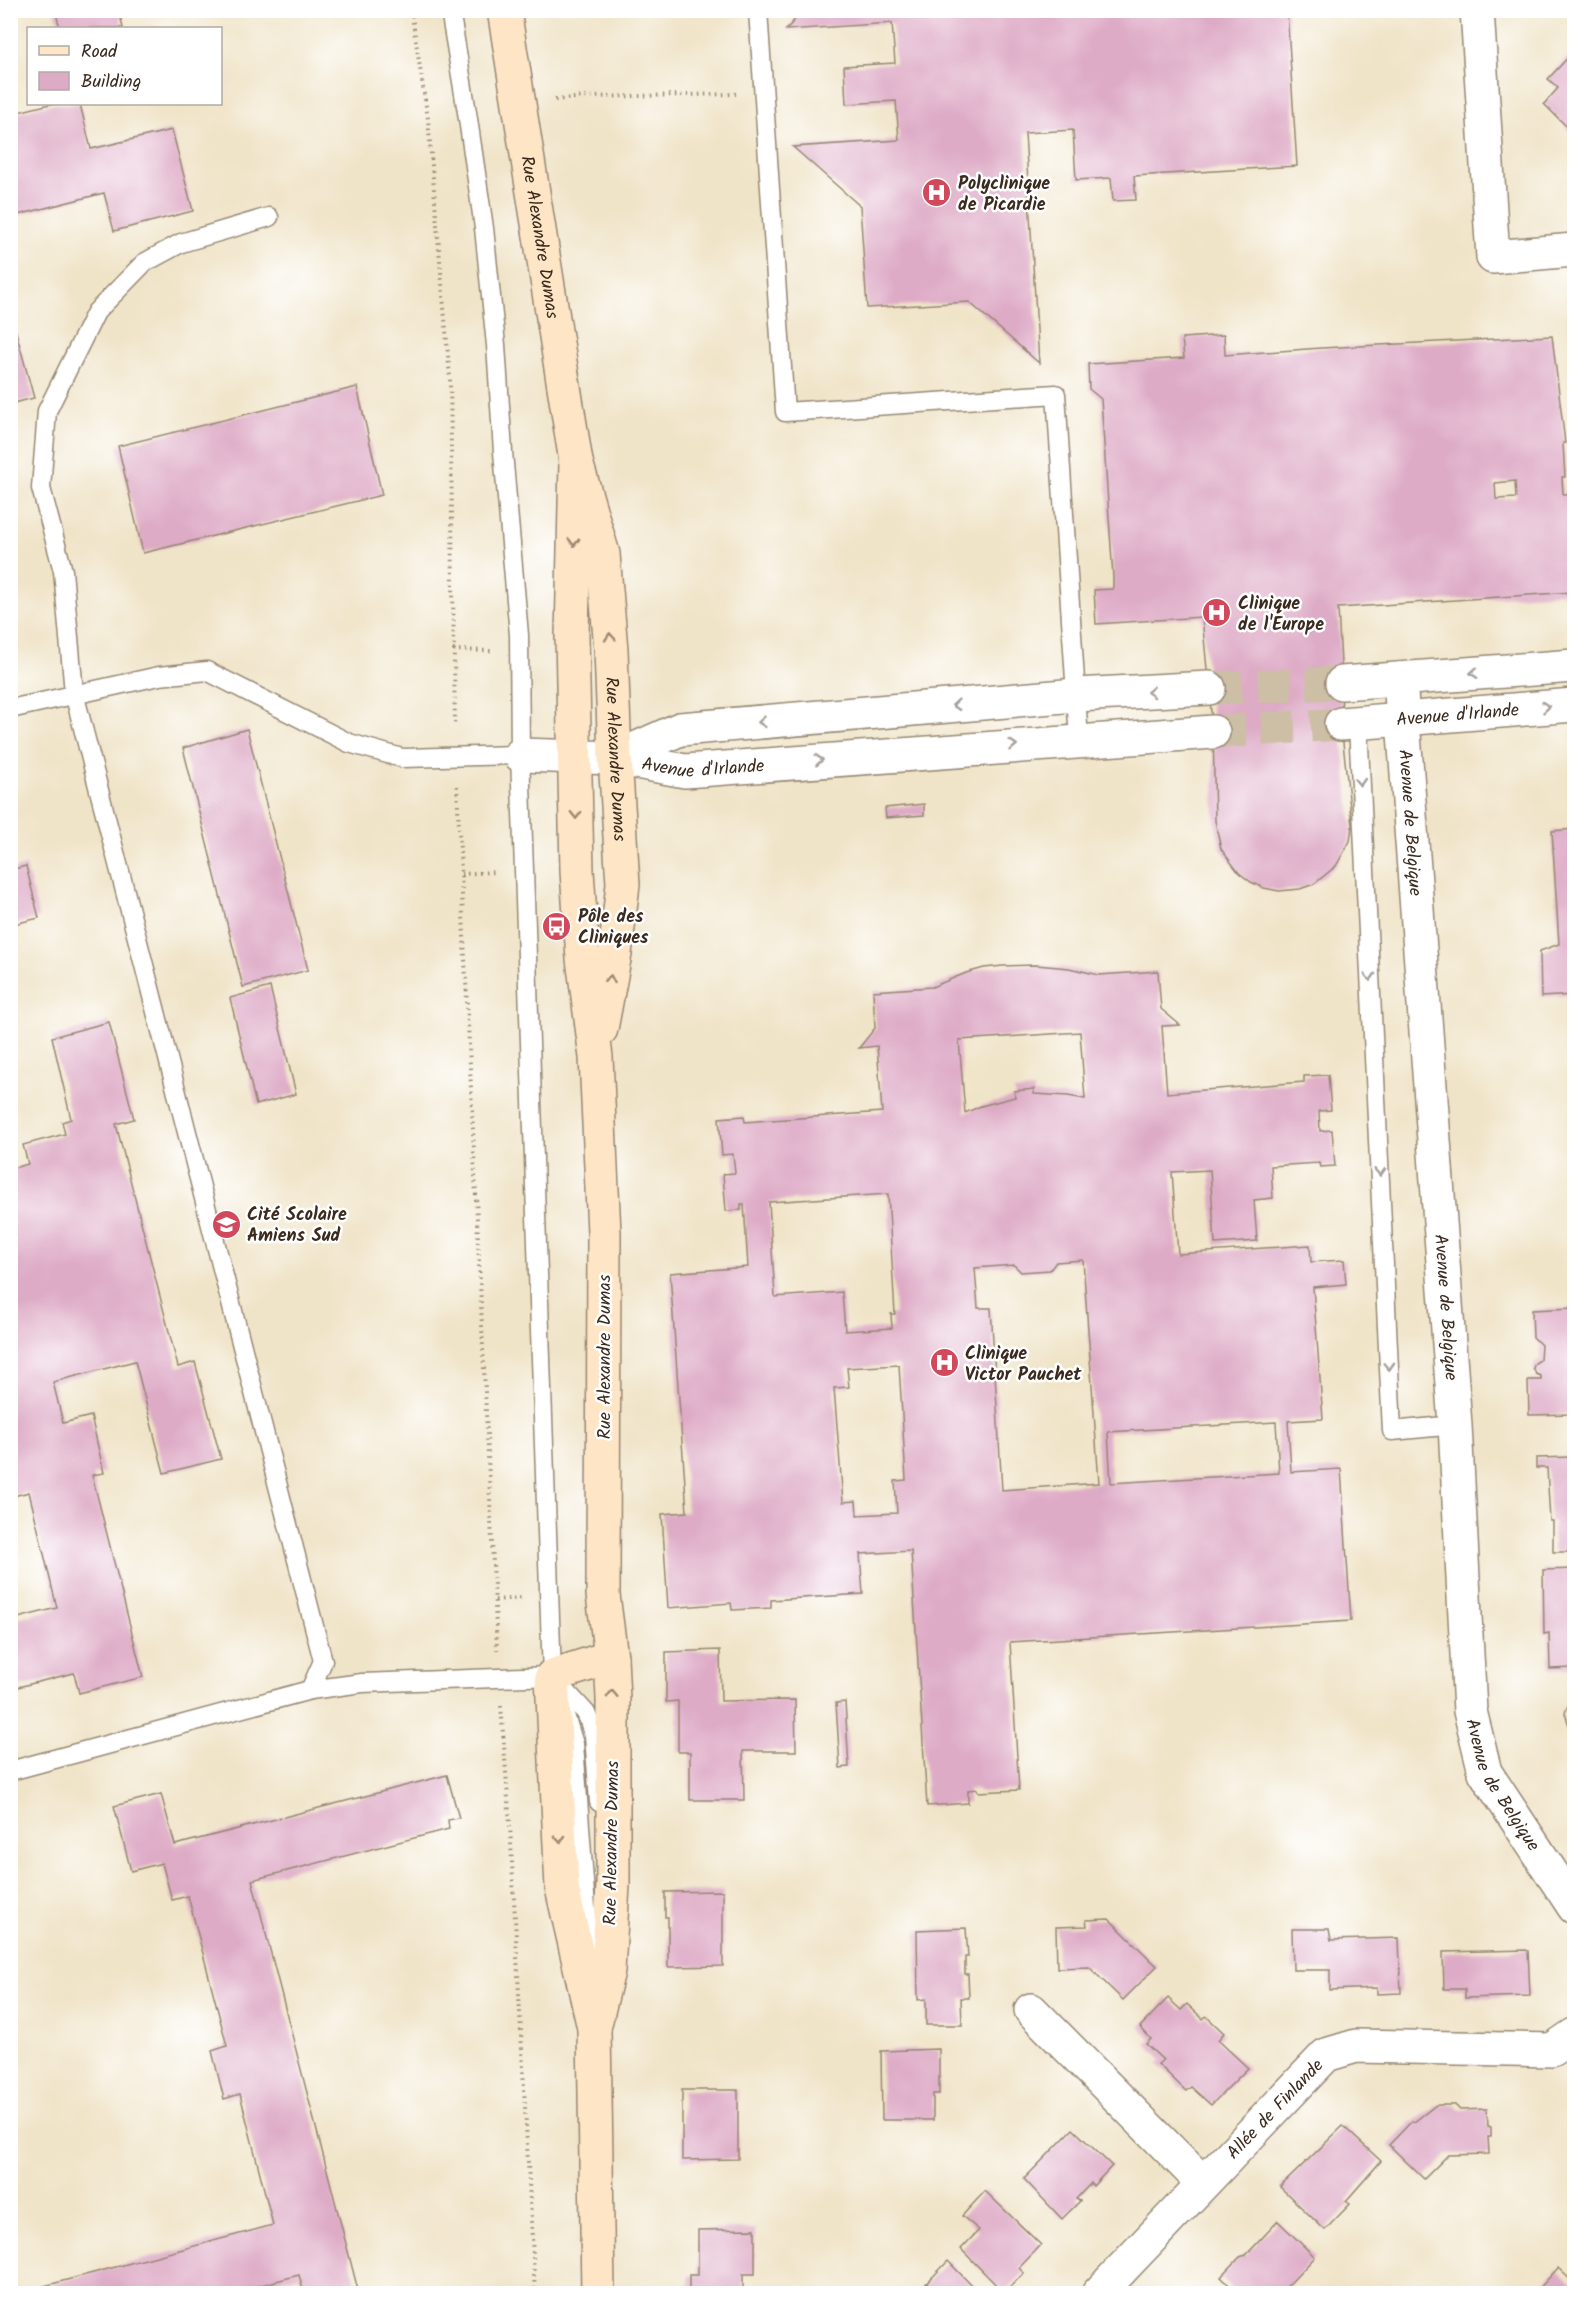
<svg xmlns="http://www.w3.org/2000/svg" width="1585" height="2304" font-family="Kalam,sans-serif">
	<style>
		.building { fill: #deabc6; fill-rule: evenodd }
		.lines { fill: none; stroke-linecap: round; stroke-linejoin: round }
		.street-tunnel { stroke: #ccbfa6; stroke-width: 33; stroke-dasharray: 33 16; stroke-linecap: butt }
		.lane-casing { stroke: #968773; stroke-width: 21 }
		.street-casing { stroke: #968773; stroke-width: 36 }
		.secondary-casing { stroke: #968773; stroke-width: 36 }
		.path { stroke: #968773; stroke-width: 4; stroke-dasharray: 1.5 4.5; stroke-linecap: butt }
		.lane { stroke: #fff; stroke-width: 18 }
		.street { stroke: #fff; stroke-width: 33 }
		.secondary { stroke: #fde5c5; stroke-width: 33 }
		.oneway { stroke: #9c8872 }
		.oneway2 { stroke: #a79f9a }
		.labels { text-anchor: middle; stroke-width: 5; stroke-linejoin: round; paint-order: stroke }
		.poi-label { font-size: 18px; font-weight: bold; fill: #3b2a1e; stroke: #fff; text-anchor: start }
		.street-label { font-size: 18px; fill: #3b2a1e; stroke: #fff }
	</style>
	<rect width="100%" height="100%" fill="#fff"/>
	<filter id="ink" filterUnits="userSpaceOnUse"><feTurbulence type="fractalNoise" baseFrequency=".0167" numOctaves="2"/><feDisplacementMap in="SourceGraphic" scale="12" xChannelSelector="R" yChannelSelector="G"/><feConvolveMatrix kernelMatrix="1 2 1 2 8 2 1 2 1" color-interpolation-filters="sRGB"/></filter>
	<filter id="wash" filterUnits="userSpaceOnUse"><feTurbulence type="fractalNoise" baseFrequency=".008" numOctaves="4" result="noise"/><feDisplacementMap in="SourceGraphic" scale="24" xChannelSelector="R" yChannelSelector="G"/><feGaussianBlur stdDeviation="1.35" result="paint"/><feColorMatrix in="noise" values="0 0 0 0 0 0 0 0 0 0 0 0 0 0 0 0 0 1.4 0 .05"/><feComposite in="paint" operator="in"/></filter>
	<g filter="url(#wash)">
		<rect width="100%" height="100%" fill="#f0e4c8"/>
		<g id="blocks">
			<!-- building -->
			<g class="building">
				<polygon points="55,10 119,10 123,28 60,28"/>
				<polygon points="803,10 1287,10 1297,166 1134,176 1136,200 1113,201 1111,178 1076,180 1073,130 1025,133 1039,363 969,302 867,308 860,206 793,147 899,140 896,101 846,104 844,66 895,63 892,23 786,30"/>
				<polygon points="1574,51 1574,131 1568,131 1565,125 1544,104 1558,88 1548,79"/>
				<polygon points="50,104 80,104 91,149 172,130 193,211 114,231 104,193 10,217 10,114"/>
				<polygon points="10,310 34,398 10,404"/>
				<path d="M1224,335L1225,355L1321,348L1552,336L1565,443H1563L1565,477H1562L1563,494H1574V592L1338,608L1342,683L1341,724L1352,826L1350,841L1336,866L1314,884L1300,889L1279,891L1264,888L1251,882L1239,873L1221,849L1215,821L1213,732L1202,617L1096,624L1094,590L1113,589V577L1101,399L1089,389L1088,364L1184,358L1182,338ZM1515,481L1516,498L1496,499L1495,483Z"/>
				<polygon points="357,387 382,495 143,553 118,446"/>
				<polygon points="247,729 308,970 243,987 183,748"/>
				<polygon points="924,804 924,815 886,818 885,808"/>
				<polygon points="1574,829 1574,995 1541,997 1540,951 1559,944 1552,831"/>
				<polygon points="26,866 39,918 10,925 10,870"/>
				<path d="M1036,965L1069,968L1099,975L1158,971L1161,1009L1180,1025L1162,1026L1167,1093L1304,1082V1076L1328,1075L1331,1110L1319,1111L1320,1131L1332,1130L1335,1166L1320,1167L1319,1163L1271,1166L1273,1198L1254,1200L1257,1241L1215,1244L1210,1170L1172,1172L1178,1254L1310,1245L1311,1262L1344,1260L1346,1284L1313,1287L1323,1419L1288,1421L1291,1472L1341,1469L1351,1621L1010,1642L1019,1790L978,1792L977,1789L968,1790V1803L927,1806L911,1551L860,1554L863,1594L771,1600V1608L732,1610L731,1603L668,1608L662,1514L687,1512L670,1273L748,1267L744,1204H741V1210L726,1211L723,1174L735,1173L733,1154L722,1155L719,1118L744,1116L745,1122L882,1112L877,1046L859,1048L875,1028L873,991L932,987L966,973L984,968L1003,966ZM1080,1032L1085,1099L1068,1096L1034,1094V1089L1014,1091L1015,1097L981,1106L965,1113L959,1040ZM888,1194L895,1314H891L892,1328L845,1331L842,1292L775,1297L769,1202ZM1083,1260L1099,1483L1002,1490L991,1308H978L975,1268L1014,1265L1021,1272L1050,1270L1056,1262ZM899,1365L906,1480L895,1481L897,1513L857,1515L856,1501L843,1502L834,1388L849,1387L847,1368ZM1276,1422L1279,1473L1111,1483L1108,1432Z"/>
				<polygon points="270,987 296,1094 256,1105 230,998"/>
				<polygon points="10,1011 16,1030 10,1032"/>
				<polygon points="109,1022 134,1119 116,1124 178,1367 195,1362 221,1459 164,1473 135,1361 53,1382 63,1423 91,1416 104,1473 92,1475 143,1677 79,1693 74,1673 10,1689 10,1620 57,1608 29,1492 10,1497 10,1169 28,1164 23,1145 65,1134 62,1122 71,1119 52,1037"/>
				<polygon points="1574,1308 1574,1414 1529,1415 1528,1380 1541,1380 1541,1376 1536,1374 1533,1368 1535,1363 1540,1360 1541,1345 1533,1337 1532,1310"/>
				<polygon points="1574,1457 1574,1552 1553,1552 1553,1521 1550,1521 1547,1468 1536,1468 1536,1458"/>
				<polygon points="1574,1569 1574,1668 1550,1669 1549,1633 1544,1634 1543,1570"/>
				<polygon points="720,1650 721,1701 795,1700 796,1751 743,1751 744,1800 690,1800 690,1752 678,1752 678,1701 666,1702 666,1652"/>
				<polygon points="845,1702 849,1767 840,1768 836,1703"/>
				<polygon points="1574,1703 1574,1731 1570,1729 1565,1713 1568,1705"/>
				<polygon points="447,1775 459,1818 448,1820 449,1829 252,1880 359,2294 304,2294 299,2275 227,2294 14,2294 273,2225 240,2094 224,2099 212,2051 227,2046 188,1896 172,1900 162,1863 131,1871 114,1806 161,1794 175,1845"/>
				<polygon points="723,1891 723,1966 668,1967 668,1917 665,1917 665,1892"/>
				<polygon points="1109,1919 1157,1966 1123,2000 1089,1967 1057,1968 1056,1927 1087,1926 1086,1920"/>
				<polygon points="966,1928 968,1957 965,1957 965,1974 968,1974 969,1998 961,1998 962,2025 926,2025 926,1999 918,2000 917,1930"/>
				<polygon points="1292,1929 1329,1929 1331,1940 1399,1938 1401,1993 1377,1994 1377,1988 1330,1990 1330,1970 1293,1970"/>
				<polygon points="1528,1950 1530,1996 1465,1998 1465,1989 1444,1989 1443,1952"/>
				<polygon points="1168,1998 1181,2010 1187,2004 1203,2019 1206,2016 1224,2033 1218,2040 1248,2068 1211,2105 1191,2087 1186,2091 1158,2064 1163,2060 1146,2044 1151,2039 1140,2027"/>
				<polygon points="939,2049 939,2094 933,2094 933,2120 882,2120 881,2051"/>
				<polygon points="682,2090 738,2090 738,2159 682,2160"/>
				<polygon points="1436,2105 1455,2105 1460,2110 1487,2109 1488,2126 1491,2127 1491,2137 1488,2137 1489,2154 1448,2155 1424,2179 1389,2145 1412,2121 1414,2122"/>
				<polygon points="1343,2126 1381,2161 1346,2201 1350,2204 1325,2230 1280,2187"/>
				<polygon points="1073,2129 1112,2166 1093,2186 1091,2183 1076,2199 1080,2201 1062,2219 1024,2179"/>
				<polygon points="985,2191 1041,2245 1019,2268 1024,2273 1004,2293 961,2249 979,2230 962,2216"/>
				<polygon points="1278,2221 1315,2257 1280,2294 1238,2294 1221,2277 1240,2257 1246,2255"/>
				<polygon points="755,2229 755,2274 743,2274 743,2294 689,2294 689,2275 698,2275 698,2230"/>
				<polygon points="948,2261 980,2294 916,2294"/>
				<polygon points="1558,2268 1574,2283 1574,2294 1534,2294"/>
			</g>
		</g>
	</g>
	<g filter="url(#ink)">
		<use href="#blocks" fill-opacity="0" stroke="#968773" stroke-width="1.5"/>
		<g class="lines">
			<!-- street-tunnel -->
			<g class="street-tunnel">
				<polyline points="1209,688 1342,683"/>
				<polyline points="1213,732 1341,724"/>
			</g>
			<defs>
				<g id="lane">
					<polyline points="450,10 467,112 484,228 496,345 503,452 519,635 520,755 552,1676 554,1683"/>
					<polyline points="758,10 785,412 1056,394 1079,740"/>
					<polyline points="269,217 181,243 144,263 96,312 47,411 41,488 63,571 74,693 323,1661 310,1690"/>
					<polyline points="10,709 159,676 207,671 349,743 402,758 520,755"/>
					<polyline points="1358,724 1392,1431 1455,1425"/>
					<polyline points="565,1715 574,1744 589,1950"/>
					<polyline points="10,1771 310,1690 362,1683 552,1676 586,1713 594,1735 599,1802"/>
				</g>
				<g id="street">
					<polyline points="1477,10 1493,257 1574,250"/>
					<path id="s1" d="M1400,679L1455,1425L1470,1711L1485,1772L1574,1907"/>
					<polyline points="1342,683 1574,666"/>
					<path id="s2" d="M1341,724L1574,705"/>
					<path id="s3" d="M520,755L615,758L685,771L1213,732"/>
					<polyline points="615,758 680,729 1076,695 1209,688"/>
					<polyline points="1031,2010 1202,2182"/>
					<path id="s4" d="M1098,2294L1326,2055L1356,2046L1552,2050L1574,2035"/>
				</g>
				<g id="secondary">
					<path id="s5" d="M504,10L576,462L603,554L611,650L615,758L623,884L615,954L601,1029"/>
					<polyline points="576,462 572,636 577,871 583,959 596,1057 604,1233 603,1595 611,1657 613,1699 613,1885 608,1971 594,2028"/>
					<polyline points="598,2294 594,2028 562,1888 552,1676 611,1657"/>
				</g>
			</defs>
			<!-- lane casing -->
			<use href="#lane" class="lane-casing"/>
			<!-- street casing -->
			<use href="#street" class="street-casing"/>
			<!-- secondary casing -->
			<use href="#secondary" class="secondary-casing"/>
			<!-- path -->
			<g class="path">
				<polyline points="411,10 428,119 450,378 455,727"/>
				<polyline points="555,100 585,97 736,94"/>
				<polyline points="453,650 492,651"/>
				<polyline points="457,786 497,1650"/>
				<polyline points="461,874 496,872"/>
				<polyline points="495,1600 522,1598"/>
				<polyline points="501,1706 510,1825 535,2294"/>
			</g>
			<!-- lane -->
			<use href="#lane" class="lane"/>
			<!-- street -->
			<use href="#street" class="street"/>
			<!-- secondary -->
			<use href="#secondary" class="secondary"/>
		</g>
		<!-- one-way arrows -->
		<defs><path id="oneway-chevron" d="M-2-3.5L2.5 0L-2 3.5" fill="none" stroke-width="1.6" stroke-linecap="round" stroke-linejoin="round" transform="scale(1.5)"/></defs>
		<g class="oneway">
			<use href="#oneway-chevron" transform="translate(574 542) rotate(91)"/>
			<use href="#oneway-chevron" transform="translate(610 637) rotate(-95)"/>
			<use href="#oneway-chevron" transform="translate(576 815) rotate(89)"/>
			<use href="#oneway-chevron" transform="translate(610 979) rotate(-79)"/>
			<use href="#oneway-chevron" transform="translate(612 1694) rotate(-92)"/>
			<use href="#oneway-chevron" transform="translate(560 1839) rotate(87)"/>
		</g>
		<g class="oneway2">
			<use href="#oneway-chevron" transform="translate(1474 673) rotate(176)"/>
			<use href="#oneway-chevron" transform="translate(1151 692) rotate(178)"/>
			<use href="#oneway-chevron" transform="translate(956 705) rotate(175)"/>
			<use href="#oneway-chevron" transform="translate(1546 707) rotate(-5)"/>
			<use href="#oneway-chevron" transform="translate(762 722) rotate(175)"/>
			<use href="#oneway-chevron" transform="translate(1013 745) rotate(-4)"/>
			<use href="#oneway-chevron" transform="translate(819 760) rotate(-4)"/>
			<use href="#oneway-chevron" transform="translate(1360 782) rotate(87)"/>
			<use href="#oneway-chevron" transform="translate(1370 977) rotate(87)"/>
			<use href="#oneway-chevron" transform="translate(1380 1172) rotate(87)"/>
			<use href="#oneway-chevron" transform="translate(1389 1366) rotate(87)"/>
		</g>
	</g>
	<!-- icons -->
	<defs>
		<symbol id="hospital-disc" viewBox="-11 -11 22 22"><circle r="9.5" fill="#d1495b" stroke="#fff"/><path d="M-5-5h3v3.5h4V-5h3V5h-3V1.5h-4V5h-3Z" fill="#fff"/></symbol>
		<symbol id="bus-disc" viewBox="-11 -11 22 22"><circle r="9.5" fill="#d1495b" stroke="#fff"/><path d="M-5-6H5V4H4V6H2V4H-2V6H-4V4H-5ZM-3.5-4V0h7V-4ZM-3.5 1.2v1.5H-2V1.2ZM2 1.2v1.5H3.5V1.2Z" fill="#fff"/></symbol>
		<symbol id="school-disc" viewBox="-11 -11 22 22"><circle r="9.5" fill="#d1495b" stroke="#fff"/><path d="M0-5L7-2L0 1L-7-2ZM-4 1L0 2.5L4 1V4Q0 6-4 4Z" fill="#fff"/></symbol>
	</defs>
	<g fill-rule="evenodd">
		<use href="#hospital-disc" x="920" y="176" width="33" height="33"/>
		<use href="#hospital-disc" x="1200" y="596" width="33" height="33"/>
		<use href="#bus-disc" x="540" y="910" width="33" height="33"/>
		<use href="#school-disc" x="210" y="1208" width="33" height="33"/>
		<use href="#hospital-disc" x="928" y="1346" width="33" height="33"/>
	</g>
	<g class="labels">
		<!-- poi labels -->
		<g class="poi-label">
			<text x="958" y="189">Polyclinique<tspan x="958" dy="21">de Picardie</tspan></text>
			<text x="1238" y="609">Clinique<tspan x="1238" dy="21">de l'Europe</tspan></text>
			<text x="578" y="922">Pôle des<tspan x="578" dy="21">Cliniques</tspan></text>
			<text x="247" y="1220">Cité Scolaire<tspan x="247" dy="21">Amiens Sud</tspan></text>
			<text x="965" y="1359">Clinique<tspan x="965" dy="21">Victor Pauchet</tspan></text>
		</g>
		<!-- street labels -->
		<g class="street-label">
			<text dy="6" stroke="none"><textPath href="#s5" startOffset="230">Rue Alexandre Dumas</textPath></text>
			<text dy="6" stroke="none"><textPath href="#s2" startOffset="117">Avenue d'Irlande</textPath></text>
			<text dy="6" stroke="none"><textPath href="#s5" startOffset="759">Rue Alexandre Dumas</textPath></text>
			<text dy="6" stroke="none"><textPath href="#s3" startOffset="184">Avenue d'Irlande</textPath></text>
			<text dy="6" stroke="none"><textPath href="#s1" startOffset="144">Avenue de Belgique</textPath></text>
			<text dy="6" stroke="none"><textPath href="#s1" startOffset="630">Avenue de Belgique</textPath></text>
			<text transform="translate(604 1357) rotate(-90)" y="6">Rue Alexandre Dumas</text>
			<text dy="6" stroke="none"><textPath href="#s1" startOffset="1116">Avenue de Belgique</textPath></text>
			<text transform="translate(611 1843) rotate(-89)" y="6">Rue Alexandre Dumas</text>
			<text dy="6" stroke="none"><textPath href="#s4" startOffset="256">Allée de Finlande</textPath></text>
		</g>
	</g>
	<!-- margin -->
	<rect width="1585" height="2304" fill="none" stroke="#fff" stroke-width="36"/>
	<!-- legend -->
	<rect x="27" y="27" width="195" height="78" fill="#ffffff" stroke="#b1aaa5" stroke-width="1.5"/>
	<rect x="39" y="46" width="30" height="9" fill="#fde5c5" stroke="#b1aaa5" stroke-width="1.5"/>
	<text x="81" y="57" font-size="18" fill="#3b2a1e">Road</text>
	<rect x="39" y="72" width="30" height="18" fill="#deabc6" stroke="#b1aaa5" stroke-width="1.5"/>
	<text x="81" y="87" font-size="18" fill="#3b2a1e">Building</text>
</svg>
